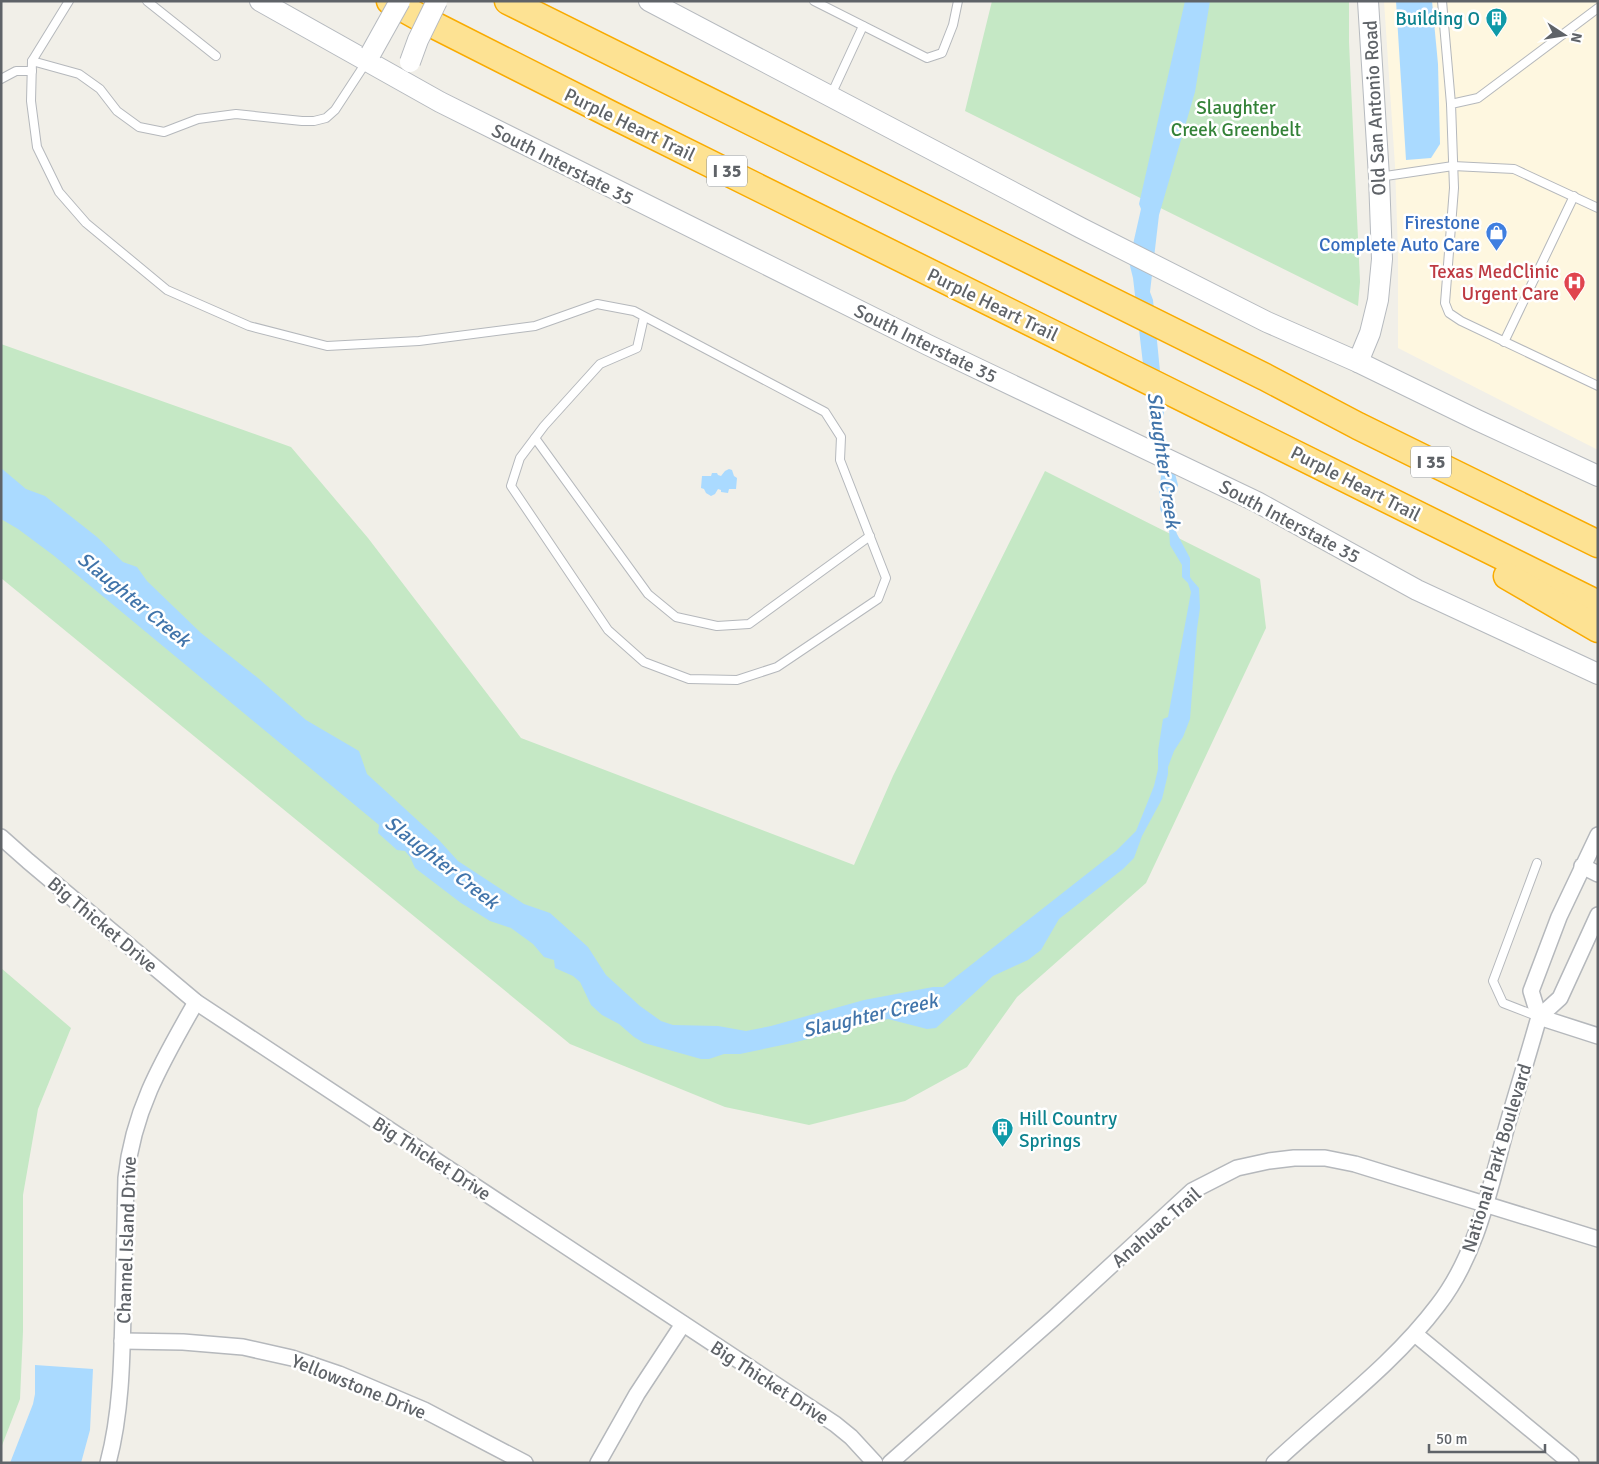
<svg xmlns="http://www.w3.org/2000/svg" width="1599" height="1464" font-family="Signika,sans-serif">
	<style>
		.commercial { fill: #fef7e0 }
		.green { fill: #c5e8c5 }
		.water { fill: #aadaff }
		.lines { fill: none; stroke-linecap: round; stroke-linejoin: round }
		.lane-casing { stroke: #b5b8bc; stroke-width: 10 }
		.street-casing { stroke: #b5b8bc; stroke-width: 18 }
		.secondary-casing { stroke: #b6babf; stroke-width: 22 }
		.highway-casing { stroke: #f9ab00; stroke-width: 29 }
		.lane { stroke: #fff; stroke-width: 8 }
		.street { stroke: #fff; stroke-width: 15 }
		.secondary { stroke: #fff; stroke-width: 20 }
		.highway { stroke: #fde293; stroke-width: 26 }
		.secondary-bridge-casing { stroke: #b6babf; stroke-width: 22; stroke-linecap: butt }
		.secondary-bridge { stroke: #fff; stroke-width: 20 }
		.labels { text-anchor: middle; stroke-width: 5; stroke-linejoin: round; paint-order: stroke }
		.shield { fill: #fff; stroke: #8f9295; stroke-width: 1 }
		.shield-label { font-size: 18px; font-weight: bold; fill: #5f6368 }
		.culture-label { font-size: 19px; fill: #0d838f; stroke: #fff; text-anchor: end }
		.park-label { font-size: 19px; fill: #348238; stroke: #fff }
		.street-label { font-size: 19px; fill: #5f6368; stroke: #fff }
		.shop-label { font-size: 19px; fill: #366cbe; stroke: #fff; text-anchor: end }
		.health-label { font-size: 19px; fill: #be3a42; stroke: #fff; text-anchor: end }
		.water-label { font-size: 20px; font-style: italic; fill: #4174aa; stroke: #fff }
	</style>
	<rect width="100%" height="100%" fill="#f1efe8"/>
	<!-- commercial -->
	<polygon class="commercial" points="1384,1 1598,1 1598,450 1398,348 1398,251 1395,166"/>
	<!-- green -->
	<g class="green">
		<polygon points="992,1 1349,1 1349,42 1360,282 1358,306 965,111"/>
		<polygon points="1,344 291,447 368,538 521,738 854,865 893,776 1045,471 1260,579 1266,628 1146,883 1017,997 967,1067 905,1101 809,1125 725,1107 570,1044 1,578"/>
		<polygon points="1,968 71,1028 38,1109 23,1195 23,1331 20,1399 1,1448"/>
	</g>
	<!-- water -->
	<g class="water">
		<polygon points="1185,1 1210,1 1195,92 1159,215 1150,292 1153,300 1164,412 1162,424 1178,485 1171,504 1171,516 1177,534 1190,558 1190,577 1192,580 1199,588 1200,608 1197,629 1190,719 1183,737 1174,751 1168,767 1168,774 1162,799 1142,836 1134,858 1123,869 1059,919 1041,950 1028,960 993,976 936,1028 927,1029 888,1019 792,1043 740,1054 724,1054 709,1059 701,1059 644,1043 634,1037 619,1024 602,1015 591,1005 580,982 573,976 555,968 554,960 544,957 533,944 511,928 490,921 461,903 415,868 410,857 405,851 397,850 378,833 379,825 53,555 18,529 1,519 1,468 26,489 45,496 97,537 123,562 137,567 147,581 201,633 258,678 306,720 359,751 367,774 438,839 458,861 524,904 550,913 588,947 606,975 640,1006 661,1021 673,1025 718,1026 746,1031 771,1026 864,1000 933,987 943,987 1116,851 1136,831 1154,786 1158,769 1158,751 1163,719 1168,717 1191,592 1188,583 1182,577 1182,565 1170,545 1169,529 1160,509 1161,501 1159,493 1161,476 1157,436 1150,424 1133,278 1129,262 1141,209 1139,204"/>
		<polygon points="1396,1 1432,1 1438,64 1440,144 1431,158 1406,160"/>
		<polygon points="729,469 732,470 734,476 737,478 736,489 729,489 728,493 721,492 721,490 718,489 715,494 711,496 706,493 704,489 701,488 702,476 711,476 712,473 717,473 718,475 721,476 725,471"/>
		<polygon points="35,1365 93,1369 90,1430 81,1463 10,1463 33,1404 35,1394"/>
	</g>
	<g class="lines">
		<defs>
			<g id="lane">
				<polyline points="69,1 32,61 31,101 37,147 59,192 86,223 167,290 249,326 327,346 419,341 535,326 597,304 634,311 825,412 841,437 840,460 886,578 878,599 777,667 737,680 689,679 644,662 608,630 511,486 520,458 544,426 600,364 637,348 644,317"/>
				<polyline points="147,1 216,56"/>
				<polyline points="814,1 927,58 942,53 953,25 958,1"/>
				<polyline points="1442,1 1451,104"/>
				<polyline points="1598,8 1478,98 1451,104 1454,188 1445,303 1449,313 1461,321 1598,386"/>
				<polyline points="32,61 79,74 100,89 117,111 139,127 164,132 198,119 236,114 302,121 314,121 326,118 335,110 367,61"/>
				<polyline points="1,79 16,71 32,71"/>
				<polyline points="831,95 863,26"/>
				<polyline points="1379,177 1453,166 1514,169 1598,208"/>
				<polyline points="1504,342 1574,196"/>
				<polyline points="535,438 648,594 676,617 717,626 749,624 870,536"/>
				<polyline points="1537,863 1493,981 1503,1003 1539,1017"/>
			</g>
			<g id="street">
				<polyline points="1,837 28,861 196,1002 835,1424 851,1437 875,1463"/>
				<polyline points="1582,866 1598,874"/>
				<polyline points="1539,1017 1531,991 1559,917 1598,835"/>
				<polyline points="1539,1017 1598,1036"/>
				<polyline points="1415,1334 1571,1463"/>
				<polyline points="122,1341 183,1342 243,1347 292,1358 339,1374 424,1410 525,1463"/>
				<path d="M108,1463C121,1414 122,1362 123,1311C124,1267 125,1222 126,1178C133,1110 163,1060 196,1002"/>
				<polyline points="598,1463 637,1394 683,1324"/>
				<polyline points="890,1463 1054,1318 1192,1191 1237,1168 1269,1161 1294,1158 1325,1158 1355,1164 1598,1239"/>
				<path d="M1274,1463C1329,1411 1392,1366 1438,1305C1476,1256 1489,1192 1505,1133C1516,1094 1528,1056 1539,1017L1560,998L1598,915"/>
			</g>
			<g id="secondary">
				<polyline points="260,1 440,102 928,345 1257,502 1417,590 1598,674"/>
				<polyline points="649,1 1081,228 1267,322 1358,362 1477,420 1598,476"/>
				<polyline points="1358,362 1370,333 1378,300 1382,259 1379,177 1368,1"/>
			</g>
			<g id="highway">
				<polyline points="390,1 428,22 612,115 1598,604"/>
				<polyline points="508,1 1265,377 1358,426 1598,544"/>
				<polyline points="1507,576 1598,629"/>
			</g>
		</defs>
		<!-- lane casing -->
		<use href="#lane" class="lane-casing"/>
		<!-- street casing -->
		<use href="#street" class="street-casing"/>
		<!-- secondary casing -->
		<use href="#secondary" class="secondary-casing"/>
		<!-- highway casing -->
		<use href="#highway" class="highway-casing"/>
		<!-- lane -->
		<use href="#lane" class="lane"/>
		<!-- street -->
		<use href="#street" class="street"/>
		<!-- secondary -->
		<use href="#secondary" class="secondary"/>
		<!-- highway -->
		<use href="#highway" class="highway"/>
		<defs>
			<g id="secondary-bridge">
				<polyline points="371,53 400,1"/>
				<polyline points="410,62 418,40 437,1"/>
			</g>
		</defs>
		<!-- secondary-bridge casing -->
		<use href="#secondary-bridge" class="secondary-bridge-casing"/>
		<!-- secondary-bridge -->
		<use href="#secondary-bridge" class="secondary-bridge"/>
	</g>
	<!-- icons -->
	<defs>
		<symbol id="building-pin" viewBox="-11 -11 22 30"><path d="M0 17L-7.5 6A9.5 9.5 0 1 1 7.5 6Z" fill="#0f9aa8" stroke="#fff"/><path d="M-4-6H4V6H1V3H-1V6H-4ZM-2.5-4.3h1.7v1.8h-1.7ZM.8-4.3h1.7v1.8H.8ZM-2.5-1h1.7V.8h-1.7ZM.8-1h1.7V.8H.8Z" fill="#fff"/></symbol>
		<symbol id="shop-pin" viewBox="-11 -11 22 30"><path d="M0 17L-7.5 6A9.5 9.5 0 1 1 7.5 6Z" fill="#3f7fe0" stroke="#fff"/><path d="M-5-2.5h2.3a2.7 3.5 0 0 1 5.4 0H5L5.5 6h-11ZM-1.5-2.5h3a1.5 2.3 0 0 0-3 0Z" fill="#fff"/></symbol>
		<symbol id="hospital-pin" viewBox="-11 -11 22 30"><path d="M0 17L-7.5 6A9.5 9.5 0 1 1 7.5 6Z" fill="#e0444e" stroke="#fff"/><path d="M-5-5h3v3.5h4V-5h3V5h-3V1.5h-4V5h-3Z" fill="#fff"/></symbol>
	</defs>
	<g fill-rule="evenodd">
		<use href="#building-pin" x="1484" y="6" width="25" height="34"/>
		<use href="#shop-pin" x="1484" y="220" width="25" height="34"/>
		<use href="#hospital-pin" x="1562" y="270" width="25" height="34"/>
		<use href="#building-pin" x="990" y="1116" width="25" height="34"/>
	</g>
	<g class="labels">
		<!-- shield labels -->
		<g class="shield">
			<rect x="707" y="155.5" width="40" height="31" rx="4"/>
			<rect x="1411" y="446.5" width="40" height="31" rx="4"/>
		</g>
		<g class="shield-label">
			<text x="727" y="177">I 35</text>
			<text x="1431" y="468">I 35</text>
		</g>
		<!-- culture labels -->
		<g class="culture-label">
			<text x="1480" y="25">Building O</text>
			<text x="1019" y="1125" text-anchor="start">Hill Country<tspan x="1019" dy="22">Springs</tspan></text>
		</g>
		<!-- park labels -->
		<g class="park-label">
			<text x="1236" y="114">Slaughter<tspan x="1236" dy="22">Creek Greenbelt</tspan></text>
		</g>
		<!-- street labels -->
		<g class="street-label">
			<text transform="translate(1374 108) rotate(-93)" y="7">Old San Antonio Road</text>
			<text transform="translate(630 124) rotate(26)" y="7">Purple Heart Trail</text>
			<text transform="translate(563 164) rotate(27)" y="7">South Interstate 35</text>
			<text transform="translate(993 304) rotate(26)" y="7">Purple Heart Trail</text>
			<text transform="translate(926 343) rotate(26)" y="7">South Interstate 35</text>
			<text transform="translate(1356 483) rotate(27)" y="7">Purple Heart Trail</text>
			<text transform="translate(1290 521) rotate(28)" y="7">South Interstate 35</text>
			<text transform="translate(103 924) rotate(40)" y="7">Big Thicket Drive</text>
			<text transform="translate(432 1158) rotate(33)" y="7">Big Thicket Drive</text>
			<text transform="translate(1496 1158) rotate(-73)" y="7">National Park Boulevard</text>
			<text transform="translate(1156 1227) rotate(-41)" y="7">Anahuac Trail</text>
			<text transform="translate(126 1240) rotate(-88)" y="7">Channel Island Drive</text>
			<text transform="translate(770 1382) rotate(33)" y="7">Big Thicket Drive</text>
			<text transform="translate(359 1386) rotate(22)" y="7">Yellowstone Drive</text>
		</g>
		<!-- shop labels -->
		<g class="shop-label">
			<text x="1480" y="229">Firestone<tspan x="1480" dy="22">Complete Auto Care</tspan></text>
		</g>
		<!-- health labels -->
		<g class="health-label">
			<text x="1559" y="278">Texas MedClinic<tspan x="1559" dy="22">Urgent Care</tspan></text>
		</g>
		<!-- water labels -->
		<g class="water-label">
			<text transform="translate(1164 460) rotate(82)" y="7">Slaughter Creek</text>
			<text transform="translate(134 599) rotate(39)" y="7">Slaughter Creek</text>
			<text transform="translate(442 862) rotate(38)" y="7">Slaughter Creek</text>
			<text transform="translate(870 1015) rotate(-13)" y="7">Slaughter Creek</text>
		</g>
	</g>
	<!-- border -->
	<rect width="1599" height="1464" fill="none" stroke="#5f6368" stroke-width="5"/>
	<!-- north arrow -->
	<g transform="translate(1564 35) rotate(102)" stroke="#ffffff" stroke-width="4" paint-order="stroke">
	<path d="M0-4L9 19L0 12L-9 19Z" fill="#5f6368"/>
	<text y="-8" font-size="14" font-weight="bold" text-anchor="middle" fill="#5f6368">N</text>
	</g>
	<!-- scale -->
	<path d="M1429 1444v8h116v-8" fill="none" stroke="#5f6368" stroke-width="2.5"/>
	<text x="1436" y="1444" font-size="15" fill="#5f6368" stroke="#ffffff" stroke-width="4" paint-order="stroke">50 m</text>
</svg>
